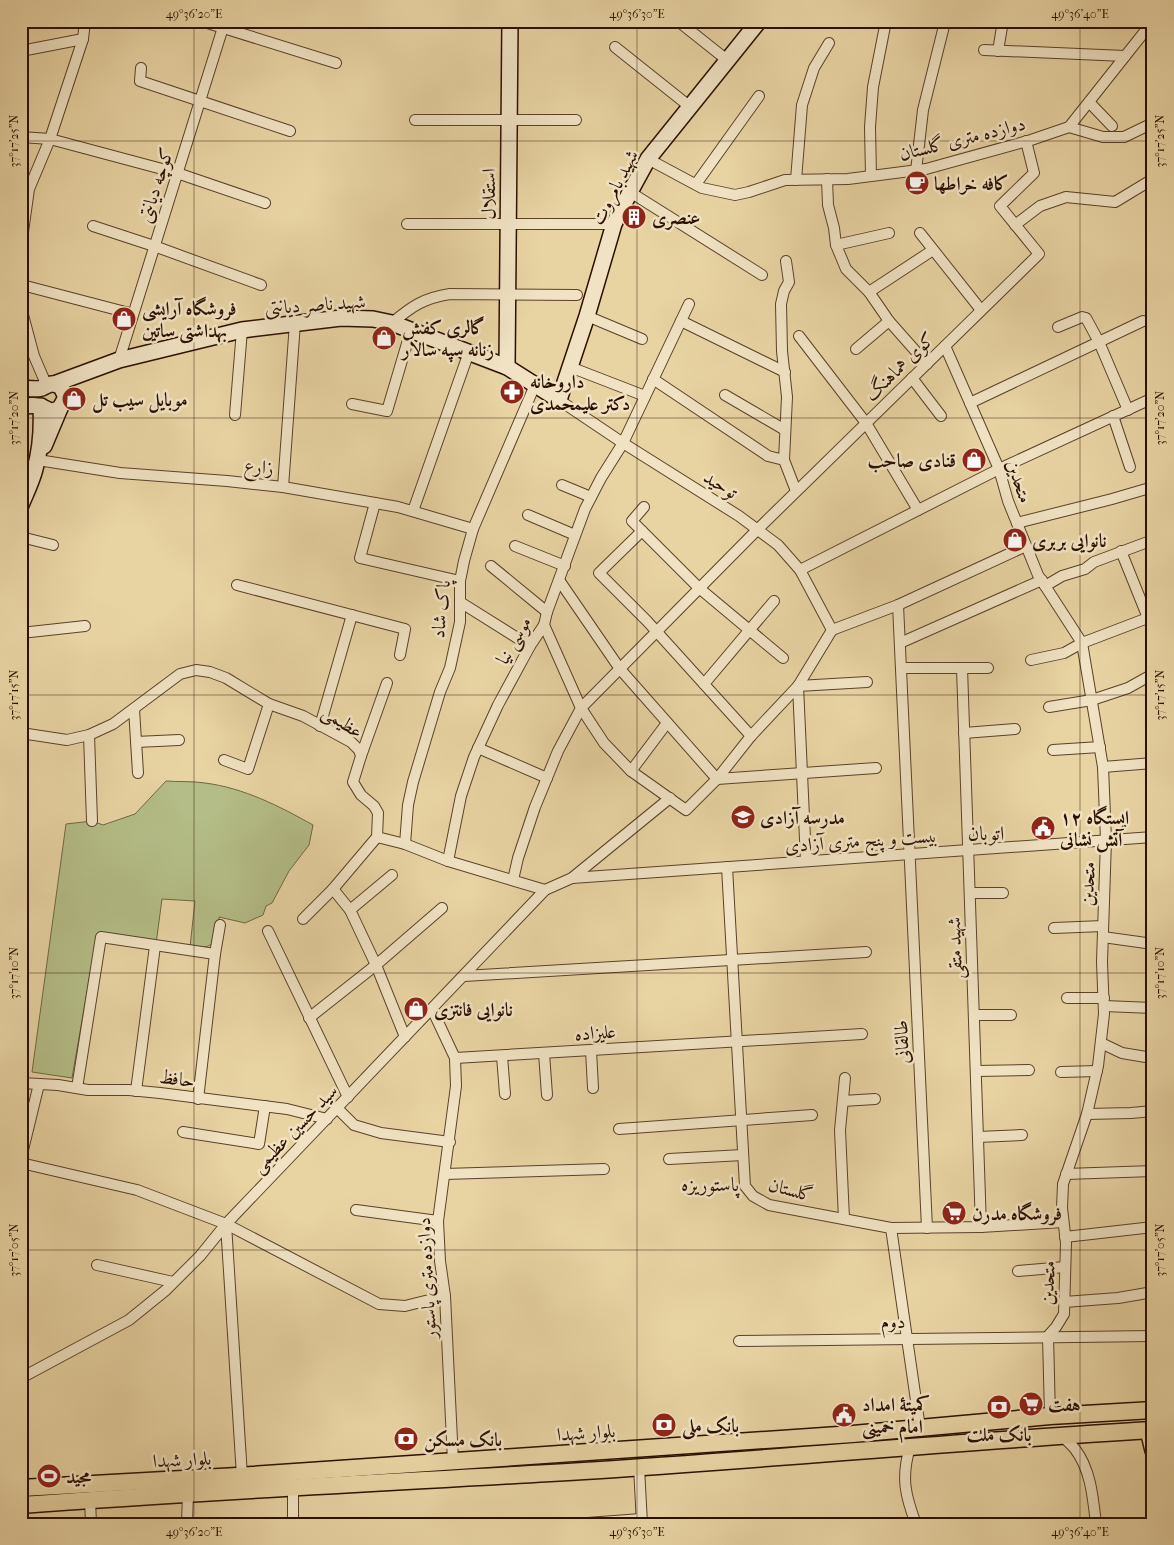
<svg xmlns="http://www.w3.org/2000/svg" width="1174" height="1545" font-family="'IM FELL French Canon',Amiri,serif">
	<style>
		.green { fill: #b4bd87; stroke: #706644 }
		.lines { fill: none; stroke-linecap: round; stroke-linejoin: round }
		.minor-casing { stroke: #5a4129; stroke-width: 12 }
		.secondary-casing { stroke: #2b1000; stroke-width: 18 }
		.primary-casing { stroke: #2b1000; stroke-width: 19 }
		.minor { stroke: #f0e2c3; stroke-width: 10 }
		.secondary { stroke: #f0e2c3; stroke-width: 15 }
		.primary { stroke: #e8d3a3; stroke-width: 16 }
		.ticks { fill: none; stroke: #2b1000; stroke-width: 1; stroke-opacity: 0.45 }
		.labels { text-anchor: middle; stroke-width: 5; stroke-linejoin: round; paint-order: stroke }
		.street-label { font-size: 19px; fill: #2b1000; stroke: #f0e2c3 }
		.poi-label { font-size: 19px; font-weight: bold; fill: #2b1000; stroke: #f0e2c3; text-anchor: start }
		.neighbourhood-label { font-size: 20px; fill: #2b1000; stroke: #f0e2c3 }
		.neatline { fill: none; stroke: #2b1000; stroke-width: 2 }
		.ticks-label { font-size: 12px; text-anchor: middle; fill: #2b1000 }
	</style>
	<rect width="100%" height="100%" fill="#e8d3a3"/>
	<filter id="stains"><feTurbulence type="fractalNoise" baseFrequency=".004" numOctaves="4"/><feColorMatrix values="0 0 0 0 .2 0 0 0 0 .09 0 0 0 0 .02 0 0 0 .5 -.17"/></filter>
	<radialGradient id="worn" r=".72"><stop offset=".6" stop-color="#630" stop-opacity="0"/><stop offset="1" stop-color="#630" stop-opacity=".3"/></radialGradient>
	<!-- green -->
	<path class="green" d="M166,781C179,782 193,781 205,783C244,788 279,806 313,825L309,845L289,871L272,903L266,906L263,915L245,923L219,917C222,939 213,951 190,947L195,901L162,899L156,944L97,935L72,1078L32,1072L66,824L92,821L103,825L135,814Z"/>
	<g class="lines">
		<defs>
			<g id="minor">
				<polyline points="201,21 336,63"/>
				<polyline points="678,21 727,60"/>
				<polyline points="615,47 689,106"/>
				<polyline points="984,50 1125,56"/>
				<polyline points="21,51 83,39"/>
				<polyline points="998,51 1003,21"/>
				<polyline points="141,68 140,81 290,131"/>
				<polyline points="1089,102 1112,126"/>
				<polyline points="415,120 576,120"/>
				<polyline points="1069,127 1103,137 1124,137 1153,123"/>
				<polyline points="21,137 50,139 177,173 265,203"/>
				<polyline points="648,159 702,188 735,195 749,192 785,180 848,179 926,169 1031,140 1069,127 1153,21"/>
				<polyline points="916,171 923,110 945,22"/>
				<polyline points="871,176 870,127 873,87 886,21"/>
				<polyline points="827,179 828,205 834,228 836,245 846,269 869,292 889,321 927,364"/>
				<polyline points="796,180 802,105 814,68 829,43"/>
				<polyline points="696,184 759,96"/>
				<polyline points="630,192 762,275"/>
				<polyline points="407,224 614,224"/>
				<polyline points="1015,225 1040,206 1066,197 1115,202 1153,179"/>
				<polyline points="93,226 154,246 261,285"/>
				<polyline points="920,233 981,310"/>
				<polyline points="836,245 889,233"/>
				<polyline points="786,261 789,282 784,291 781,304 782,351 787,397 784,460 796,491"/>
				<polyline points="22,285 133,314"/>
				<polyline points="869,292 933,250"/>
				<polyline points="587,316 642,339"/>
				<polyline points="681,321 785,372"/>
				<path d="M392,323C412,306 424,298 450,294L577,295"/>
				<polyline points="1058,327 1082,317 1086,318 1099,342 1128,410"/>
				<polyline points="799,336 866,423 918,510"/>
				<polyline points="945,346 999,469 1008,501 1038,575 1082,643 1103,767 1106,840 1102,962 1104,1014 1098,1066 1087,1114 1063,1184 1062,1208 1066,1243 1064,1314 1056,1327 1048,1336 1050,1416"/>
				<polyline points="856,349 889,321"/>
				<polyline points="119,360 225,21"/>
				<polyline points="570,367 645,396"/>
				<polyline points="912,378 941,416"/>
				<polyline points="653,379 768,456 784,460"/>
				<polyline points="46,384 34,356 23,315 22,239 29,189 50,139 83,39 85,21"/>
				<polyline points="725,395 785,430"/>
				<polyline points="559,400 623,443 739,516 778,545 800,570 832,630"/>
				<polyline points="970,403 1143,321"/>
				<polyline points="352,404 387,411 411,330"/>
				<polyline points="235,415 242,330"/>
				<polyline points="1113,416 1130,467"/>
				<polyline points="38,460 120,473 227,481 283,487 398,507 473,529"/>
				<polyline points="21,471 35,471"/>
				<polyline points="562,485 591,497"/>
				<polyline points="283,487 295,323"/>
				<polyline points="375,503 360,558 460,581"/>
				<polyline points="644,507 632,521 699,588 783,658"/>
				<polyline points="413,511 469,352"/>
				<polyline points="528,515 575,535"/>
				<polyline points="1017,523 1112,499 1153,487"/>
				<polyline points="642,531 599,573 647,621 751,736"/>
				<polyline points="21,537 53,545"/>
				<polyline points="515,546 565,566"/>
				<polyline points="1121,551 1148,618"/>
				<polyline points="491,566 547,612"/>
				<polyline points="800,570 999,469 1153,398"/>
				<polyline points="559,580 620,669 717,779 876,768"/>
				<polyline points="237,585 405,629 400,655"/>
				<polyline points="1045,586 1062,576 1085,569 1094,562 1153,540"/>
				<polyline points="460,602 530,646"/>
				<polyline points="898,605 927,1228"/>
				<polyline points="544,625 581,708 604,743 631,771 686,810 717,779 751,736 798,686 832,630"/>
				<polyline points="832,630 898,605 1026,546"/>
				<polyline points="21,633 85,626"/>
				<polyline points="900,643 1042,580"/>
				<polyline points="1031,660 1064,653 1082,643 1153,616"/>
				<polyline points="901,668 988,668"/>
				<polyline points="962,668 981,1227"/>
				<polyline points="704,684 774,601"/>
				<polyline points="798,686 806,861"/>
				<polyline points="798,686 867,682"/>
				<polyline points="1049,707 1092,700 1128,688 1153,674"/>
				<polyline points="134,709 138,773"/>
				<polyline points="320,726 352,615"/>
				<polyline points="21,733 67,740 89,735 113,724 180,674 196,670 210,672 226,678 269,704 303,716 351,742 359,750 361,756 353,782 361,795 374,806 378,813 377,837"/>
				<polyline points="964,733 1015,729"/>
				<polyline points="89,735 92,821"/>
				<polyline points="136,742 179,740"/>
				<polyline points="478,748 547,778"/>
				<polyline points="1053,750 1100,747"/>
				<polyline points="361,756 387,683"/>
				<polyline points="224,760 248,769 269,704"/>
				<polyline points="1103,767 1153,763"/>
				<polyline points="631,771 667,723"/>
				<polyline points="377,837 405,844 448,861 545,890"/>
				<polyline points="405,844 408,805 413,782 440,692 450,668 460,622 460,581 464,561 473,529 535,385"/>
				<polyline points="448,861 461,796 474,757 498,705 530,646 544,625 547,612 585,509 601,478 623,443 689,304"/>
				<polyline points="727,867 745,1186 753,1196 769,1205 891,1228 981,1227 1063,1222"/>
				<polyline points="572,878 1153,837"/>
				<polyline points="513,880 518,858 535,807 558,751 581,708 757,530 1039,254 1000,206 1034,173 1026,141"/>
				<polyline points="333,889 350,910 376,965 405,1037"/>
				<polyline points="970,893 1003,893"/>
				<polyline points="350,910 392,875"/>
				<polyline points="303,919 333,889 377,837"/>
				<polyline points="1054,928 1103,926"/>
				<polyline points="268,931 348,1097"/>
				<polyline points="1103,937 1153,944"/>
				<polyline points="464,976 866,952"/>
				<polyline points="1067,998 1104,998"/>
				<polyline points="1104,1006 1153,1008"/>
				<polyline points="432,1009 455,1058 456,1086 438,1221 440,1261 445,1296 453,1461"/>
				<polyline points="974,1015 1011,1015"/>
				<polyline points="309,1018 376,965 442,908"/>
				<polyline points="1101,1043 1122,1053 1146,1057"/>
				<polyline points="591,1050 593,1088"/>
				<polyline points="544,1053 547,1095"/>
				<polyline points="502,1056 505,1094"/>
				<polyline points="455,1058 862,1034"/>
				<polyline points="976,1071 1029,1070"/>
				<polyline points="1061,1072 1097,1071"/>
				<polyline points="21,1083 58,1085 88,1090 129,1090 160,1093 287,1109 327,1119"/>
				<polyline points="77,1088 101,937 215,954"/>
				<polyline points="136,1091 155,946"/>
				<polyline points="198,1099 215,954 220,925"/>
				<polyline points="843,1101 875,1099"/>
				<polyline points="337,1108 354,1125 381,1133 450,1142"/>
				<polyline points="1087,1114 1131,1113 1153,1111"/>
				<polyline points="619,1129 812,1115"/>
				<polyline points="183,1132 259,1144 265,1106"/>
				<polyline points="978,1137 1022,1135"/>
				<polyline points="21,1158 39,1084"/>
				<polyline points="669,1159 743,1155"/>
				<polyline points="21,1163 137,1190 226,1224 379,1304 405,1306 445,1296"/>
				<polyline points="445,1174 604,1169"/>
				<polyline points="1066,1174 1153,1171"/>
				<polyline points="356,1210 438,1221"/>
				<polyline points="844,1219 840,1130 845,1078"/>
				<polyline points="226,1224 242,1476"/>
				<polyline points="891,1228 920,1428"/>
				<polyline points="1065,1237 1153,1227"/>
				<polyline points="97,1265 173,1282"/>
				<polyline points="1018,1271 1065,1267"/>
				<polyline points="1064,1302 1118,1298 1153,1292"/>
				<polyline points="739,1341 1153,1336"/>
				<polyline points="21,1378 129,1320 166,1290 200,1256 226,1224 545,890 572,878 670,798"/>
				<path d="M1061,1435C1065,1439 1071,1444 1075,1449C1091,1470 1093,1498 1096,1524"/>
				<path d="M910,1447C901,1477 905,1495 916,1524"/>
				<polyline points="639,1467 642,1524"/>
				<polyline points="90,1500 91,1524"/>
				<polyline points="187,1524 188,1492"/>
				<polyline points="293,1524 293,1488"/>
				<polyline points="574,1524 641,1519"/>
			</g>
			<g id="secondary">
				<polyline points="507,367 510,21"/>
				<polyline points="54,384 119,360 242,330 341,318 373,319 392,323 507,367 559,400 587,316 614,224 630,192 648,159 759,21"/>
				<path d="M21,388C27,388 37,390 42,388C50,384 52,382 61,387L66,397L60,408C48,415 48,407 38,406C33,405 27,406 21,406"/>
				<polyline points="44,446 60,408"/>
				<path d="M21,505C26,493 32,481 35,469C41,448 42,427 41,406"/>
				<polyline points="1148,1430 1153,1451"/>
			</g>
			<g id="primary">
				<polyline points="21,1488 237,1476 853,1434 1050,1416 1153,1410"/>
				<path d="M21,1505C209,1491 397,1482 584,1471C774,1459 963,1441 1153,1430"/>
			</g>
		</defs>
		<!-- minor casing -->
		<use href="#minor" class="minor-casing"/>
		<!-- secondary casing -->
		<use href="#secondary" class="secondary-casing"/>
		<!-- primary casing -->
		<use href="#primary" class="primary-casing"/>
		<!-- minor -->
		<use href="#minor" class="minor"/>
		<!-- secondary -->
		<use href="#secondary" class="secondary"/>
		<!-- primary -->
		<use href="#primary" class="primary"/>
	</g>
	<!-- ticks -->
	<path class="ticks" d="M194,21V1524M637,21V1524M1080,21V1524M21,141H1153M21,418H1153M21,695H1153M21,973H1153M21,1250H1153"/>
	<!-- icons -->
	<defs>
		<symbol id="cafe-disc" viewBox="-11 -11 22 22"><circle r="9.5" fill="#8f2418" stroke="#f0e2c3"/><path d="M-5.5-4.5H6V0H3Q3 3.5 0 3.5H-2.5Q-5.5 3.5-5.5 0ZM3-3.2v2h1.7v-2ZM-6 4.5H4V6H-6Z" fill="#fff"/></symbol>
		<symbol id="building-disc" viewBox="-11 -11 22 22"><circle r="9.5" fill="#8f2418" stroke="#f0e2c3"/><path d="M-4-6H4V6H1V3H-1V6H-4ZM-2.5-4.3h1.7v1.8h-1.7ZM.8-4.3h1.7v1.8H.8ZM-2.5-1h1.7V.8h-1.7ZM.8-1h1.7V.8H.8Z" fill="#fff"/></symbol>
		<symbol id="shop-disc" viewBox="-11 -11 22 22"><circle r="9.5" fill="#8f2418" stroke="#f0e2c3"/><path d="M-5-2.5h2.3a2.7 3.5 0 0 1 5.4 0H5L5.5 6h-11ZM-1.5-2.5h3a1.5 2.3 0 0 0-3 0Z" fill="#fff"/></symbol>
		<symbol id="pharmacy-disc" viewBox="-11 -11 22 22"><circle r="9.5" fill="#8f2418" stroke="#f0e2c3"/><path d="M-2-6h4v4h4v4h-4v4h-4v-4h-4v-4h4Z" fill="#fff"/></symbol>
		<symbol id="school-disc" viewBox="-11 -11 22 22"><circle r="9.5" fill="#8f2418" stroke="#f0e2c3"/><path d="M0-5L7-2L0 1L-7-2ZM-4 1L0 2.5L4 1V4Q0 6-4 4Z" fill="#fff"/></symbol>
		<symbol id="civic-disc" viewBox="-11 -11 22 22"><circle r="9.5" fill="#8f2418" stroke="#f0e2c3"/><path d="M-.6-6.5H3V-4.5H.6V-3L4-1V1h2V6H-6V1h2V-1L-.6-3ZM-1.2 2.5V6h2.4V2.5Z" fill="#fff"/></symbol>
		<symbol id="supermarket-disc" viewBox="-11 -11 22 22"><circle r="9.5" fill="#8f2418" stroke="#f0e2c3"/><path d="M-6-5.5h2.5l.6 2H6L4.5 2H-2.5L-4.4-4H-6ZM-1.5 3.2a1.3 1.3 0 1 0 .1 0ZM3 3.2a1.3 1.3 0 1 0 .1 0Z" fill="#fff"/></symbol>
		<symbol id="bank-disc" viewBox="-11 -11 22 22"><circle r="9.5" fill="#8f2418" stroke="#f0e2c3"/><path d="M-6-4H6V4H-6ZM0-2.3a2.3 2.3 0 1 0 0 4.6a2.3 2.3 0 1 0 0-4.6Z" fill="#fff"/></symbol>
		<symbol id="stadium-disc" viewBox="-11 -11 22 22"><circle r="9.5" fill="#8f2418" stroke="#f0e2c3"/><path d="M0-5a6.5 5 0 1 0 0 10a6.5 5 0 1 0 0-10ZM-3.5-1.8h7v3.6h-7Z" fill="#fff"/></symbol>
	</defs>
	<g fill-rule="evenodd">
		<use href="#cafe-disc" x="903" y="169" width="28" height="28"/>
		<use href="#building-disc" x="620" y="203" width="28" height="28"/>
		<use href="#shop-disc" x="110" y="305" width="28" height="28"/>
		<use href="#shop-disc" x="370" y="324" width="28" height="28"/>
		<use href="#pharmacy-disc" x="498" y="378" width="28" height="28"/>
		<use href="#shop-disc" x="60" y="385" width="28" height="28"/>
		<use href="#shop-disc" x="960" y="446" width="28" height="28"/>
		<use href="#shop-disc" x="1001" y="526" width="28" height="28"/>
		<use href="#school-disc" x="729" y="803" width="28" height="28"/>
		<use href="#civic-disc" x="1029" y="814" width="28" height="28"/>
		<use href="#shop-disc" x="402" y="995" width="28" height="28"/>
		<use href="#supermarket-disc" x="940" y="1199" width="28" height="28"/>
		<use href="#supermarket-disc" x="1017" y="1390" width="28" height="28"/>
		<use href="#bank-disc" x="985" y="1393" width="28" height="28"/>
		<use href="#civic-disc" x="830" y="1401" width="28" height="28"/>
		<use href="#bank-disc" x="650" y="1411" width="28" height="28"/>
		<use href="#bank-disc" x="392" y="1425" width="28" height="28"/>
		<use href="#stadium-disc" x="35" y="1462" width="28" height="28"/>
	</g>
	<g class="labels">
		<!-- street labels -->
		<g class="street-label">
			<text transform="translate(962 138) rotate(-14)" y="7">دوازده متری گلستان</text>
			<text transform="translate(155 185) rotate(-72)" y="7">کوچه دیانتی</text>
			<text transform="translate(614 187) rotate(-63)" y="7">شهید بامروت</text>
			<text transform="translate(488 194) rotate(-90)" y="7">استقلال</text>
			<text transform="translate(315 304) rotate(-4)" y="7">شهید ناصر دیانتی</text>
			<text transform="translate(899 366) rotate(-44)" y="7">کوی هماهنگ</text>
			<text transform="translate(259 466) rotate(6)" y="7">زارع</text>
			<text transform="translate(1020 481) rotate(71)" y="7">متحدین</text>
			<text transform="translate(721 484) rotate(32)" y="7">توحید</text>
			<text transform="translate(440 609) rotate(-84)" y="7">پاک شاد</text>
			<text transform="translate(513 640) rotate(-60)" y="7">موسی نیا</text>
			<text transform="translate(343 721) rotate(33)" y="7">عظیمی</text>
			<text transform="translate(861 840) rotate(-4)" y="7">بیست و پنج متری آزادی</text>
			<text transform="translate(1087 884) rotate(-88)" y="7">متحدین</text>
			<text transform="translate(954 948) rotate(-92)" y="7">شهید متقی</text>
			<text transform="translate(595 1032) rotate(-4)" y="7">علیزاده</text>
			<text transform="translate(901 1042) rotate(-93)" y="7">طالقانی</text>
			<text transform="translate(177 1078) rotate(7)" y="7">حافظ</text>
			<text transform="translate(294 1128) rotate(-46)" y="7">سید حسین عظیمی</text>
			<text transform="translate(791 1189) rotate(15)" y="7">گلستان</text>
			<text transform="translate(426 1278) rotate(-93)" y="7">دوازده متری پاستور</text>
			<text transform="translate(1047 1283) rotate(-88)" y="7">متحدین</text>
			<text transform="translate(893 1321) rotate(-1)" y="7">دوم</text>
			<text transform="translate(586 1432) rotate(-4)" y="7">بلوار شهدا</text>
			<text transform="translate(182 1459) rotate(-3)" y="7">بلوار شهدا</text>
		</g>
		<!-- poi labels -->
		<g class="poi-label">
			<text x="934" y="190">کافه خراطها</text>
			<text x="652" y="224">عنصری</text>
			<text x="142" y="315">فروشگاه آرایشی<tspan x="142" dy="22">بهداشتی ساتین</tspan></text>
			<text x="402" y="334">گالری کفش<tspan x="402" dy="22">زنانه سپه سالار</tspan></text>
			<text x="530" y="388">داروخانه<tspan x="530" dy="22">دکتر علیمحمدی</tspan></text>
			<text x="92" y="406">موبایل سیب تل</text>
			<text x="956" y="467" text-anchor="end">قنادی صاحب</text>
			<text x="1032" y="547">نانوایی بربری</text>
			<text x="760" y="824">مدرسه آزادی</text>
			<text x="1060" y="824">ایستگاه ۱۲<tspan x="1060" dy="22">آتش نشانی</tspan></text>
			<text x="434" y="1016">نانوایی فانتزی</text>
			<text x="972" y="1220">فروشگاه مدرن</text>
			<text x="862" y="1411">کمیتهٔ امداد<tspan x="862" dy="22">امام خمینی</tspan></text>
			<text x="1048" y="1411">هفت</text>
			<text x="682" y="1432">بانک ملی</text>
			<text x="999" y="1441" text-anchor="middle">بانک ملت</text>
			<text x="424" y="1446">بانک مسکن</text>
			<text x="66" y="1483">مجید</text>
		</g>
		<!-- neighbourhood labels -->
		<g class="neighbourhood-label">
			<text x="986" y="840">اتوبان</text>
			<text x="710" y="1191">پاستوریزه</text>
		</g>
	</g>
	<!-- margin -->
	<rect width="1174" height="1545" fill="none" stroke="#e8d3a3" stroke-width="55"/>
	<rect x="28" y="28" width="1118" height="1490" class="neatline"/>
	<g class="ticks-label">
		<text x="194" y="18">49°36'20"E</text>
		<text x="637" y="18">49°36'30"E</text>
		<text x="1080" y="18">49°36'40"E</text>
		<text transform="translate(14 141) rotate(-90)" y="4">37°17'25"N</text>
		<text transform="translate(1160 141) rotate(-90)" y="4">37°17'25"N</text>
		<text transform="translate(14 418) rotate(-90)" y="4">37°17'20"N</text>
		<text transform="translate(1160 418) rotate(-90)" y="4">37°17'20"N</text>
		<text transform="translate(14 695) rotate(-90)" y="4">37°17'15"N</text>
		<text transform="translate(1160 695) rotate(-90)" y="4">37°17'15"N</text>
		<text transform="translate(14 973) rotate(-90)" y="4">37°17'10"N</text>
		<text transform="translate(1160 973) rotate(-90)" y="4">37°17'10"N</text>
		<text transform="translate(14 1250) rotate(-90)" y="4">37°17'05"N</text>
		<text transform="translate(1160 1250) rotate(-90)" y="4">37°17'05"N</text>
		<text x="194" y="1536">49°36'20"E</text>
		<text x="637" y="1536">49°36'30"E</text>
		<text x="1080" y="1536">49°36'40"E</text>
	</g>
	<rect width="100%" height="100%" filter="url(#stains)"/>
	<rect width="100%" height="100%" fill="url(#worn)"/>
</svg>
